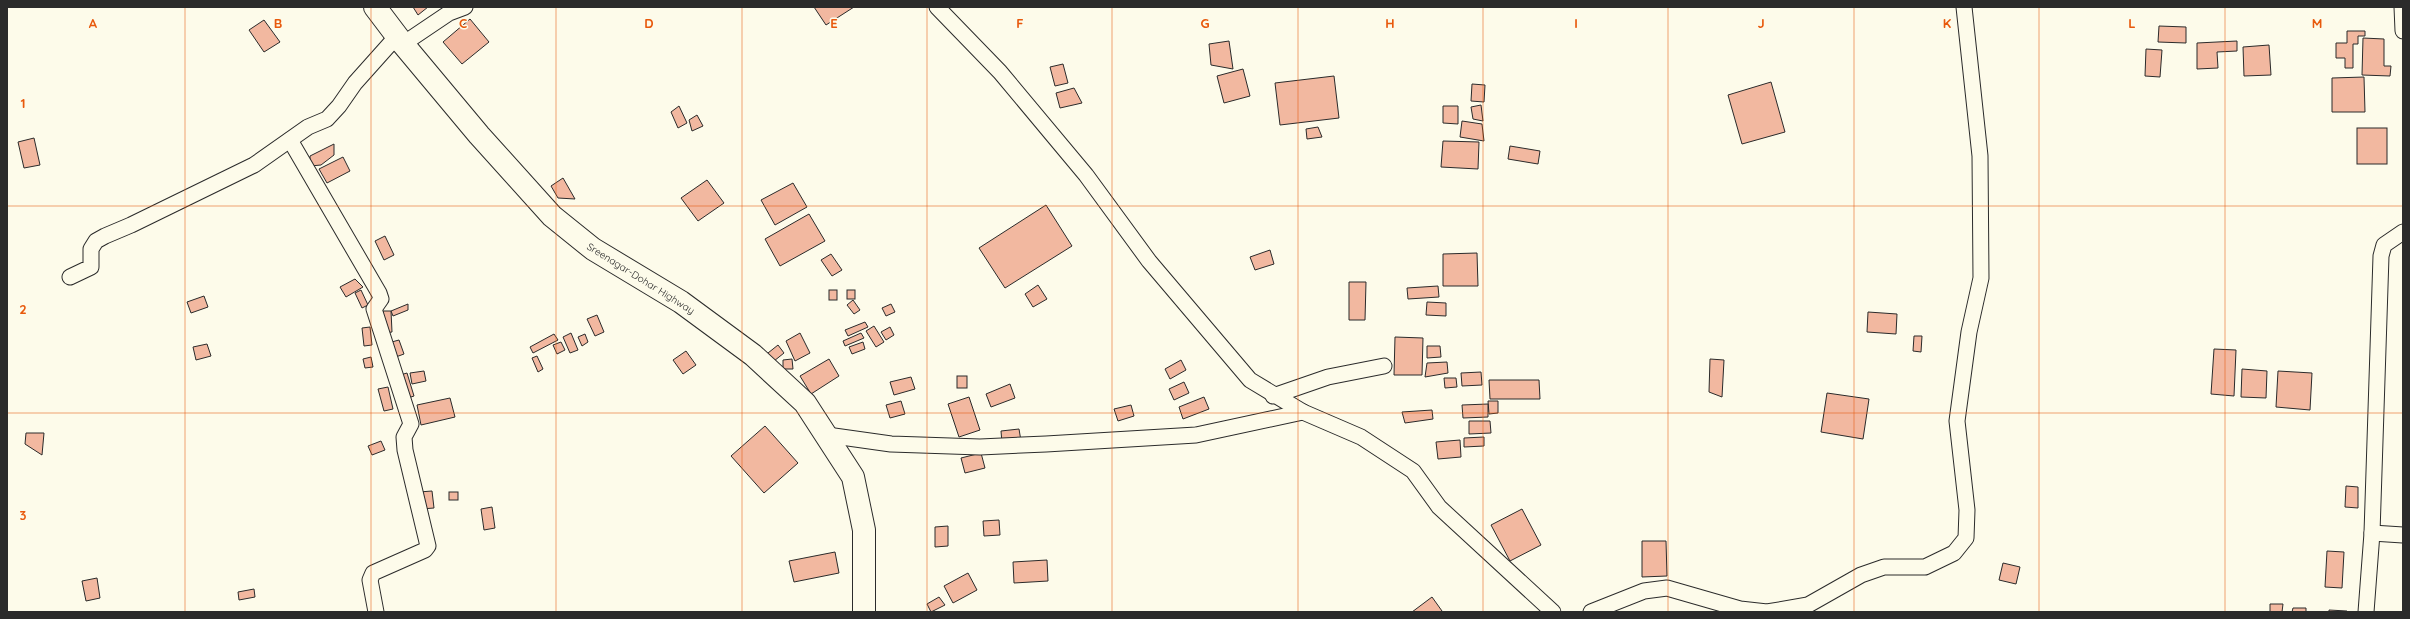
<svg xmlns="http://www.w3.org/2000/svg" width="2410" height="619" font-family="Quicksand,sans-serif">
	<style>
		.building { fill: #f2b8a0; stroke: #2b2b2b }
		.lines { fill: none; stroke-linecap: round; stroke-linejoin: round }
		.minor-casing { stroke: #2b2b2b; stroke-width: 17 }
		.primary-casing { stroke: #2b2b2b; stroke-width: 24 }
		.minor { stroke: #fdfbea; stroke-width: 15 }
		.primary { stroke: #fdfbea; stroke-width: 22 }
		.grid { fill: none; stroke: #e8590c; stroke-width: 1; stroke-opacity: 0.55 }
		.labels { text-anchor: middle; stroke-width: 3; stroke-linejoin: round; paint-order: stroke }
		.street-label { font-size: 10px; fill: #2b2b2b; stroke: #fdfbea }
		.grid-label { font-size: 13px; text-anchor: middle; font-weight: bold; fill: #e8590c; stroke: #fdfbea; stroke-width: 3; stroke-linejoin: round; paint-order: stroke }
	</style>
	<rect width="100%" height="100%" fill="#fdfbea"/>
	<!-- building -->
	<g class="building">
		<polygon points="413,7 428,7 418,15"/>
		<polygon points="814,7 854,7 826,25"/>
		<polygon points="470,19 489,42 462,64 443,42"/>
		<polygon points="264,20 280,42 264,52 249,30"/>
		<polygon points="2159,26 2186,27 2186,43 2158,42"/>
		<polygon points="2347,31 2365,31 2365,36 2358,36 2358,44 2353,44 2353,68 2345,68 2345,58 2336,58 2336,43 2347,43"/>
		<polygon points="2363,38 2384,39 2384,66 2391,66 2390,76 2362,75"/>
		<polygon points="1229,41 1233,69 1211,65 1209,44"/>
		<polygon points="2237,41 2237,51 2217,52 2218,68 2197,69 2197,43"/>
		<polygon points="2269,45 2271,75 2244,76 2243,47"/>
		<polygon points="2146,49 2162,50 2160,77 2145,76"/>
		<polygon points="1063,64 1068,83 1055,86 1050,67"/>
		<polygon points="1243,69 1250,96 1224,103 1217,76"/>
		<polygon points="1334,76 1339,118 1280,125 1275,83"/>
		<polygon points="2364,77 2365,112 2332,112 2332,78"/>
		<polygon points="1771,82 1785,132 1742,144 1728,95"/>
		<polygon points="1472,84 1485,85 1484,102 1471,101"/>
		<polygon points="1074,88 1082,103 1060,108 1056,93"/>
		<polygon points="1481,105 1483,121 1473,119 1471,107"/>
		<polygon points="679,106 687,123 678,128 671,112"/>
		<polygon points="1443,106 1458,106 1458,124 1443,123"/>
		<polygon points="697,115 703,126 692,131 689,120"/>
		<polygon points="1462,121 1482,124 1484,141 1460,137"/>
		<polygon points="1318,127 1322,137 1307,139 1306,129"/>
		<rect x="2357" y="128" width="30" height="36"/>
		<polygon points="34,138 40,165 24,168 18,142"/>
		<polygon points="1443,141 1479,142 1478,169 1441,167"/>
		<polygon points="334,144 334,155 321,165 310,166 310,156"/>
		<polygon points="1510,146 1540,151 1538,164 1508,159"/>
		<polygon points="343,157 350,171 327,183 319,169"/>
		<polygon points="563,178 575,199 558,198 551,186"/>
		<polygon points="707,180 724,203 698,221 681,198"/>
		<polygon points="793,183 807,207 775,225 761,200"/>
		<polygon points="1046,205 1072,246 1005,288 979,248"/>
		<polygon points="809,214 825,241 780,266 765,239"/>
		<polygon points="385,236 394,255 384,260 375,241"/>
		<polygon points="1270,250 1274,264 1255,270 1250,257"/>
		<polygon points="1477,253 1478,286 1443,286 1443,254"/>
		<polygon points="831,254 842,270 832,276 821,260"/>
		<polygon points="355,279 363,287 346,297 340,287"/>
		<polygon points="1349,282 1366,282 1365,320 1349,320"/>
		<polygon points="1038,285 1047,299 1033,307 1025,294"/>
		<polygon points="1438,286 1439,297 1408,299 1407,288"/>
		<polygon points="361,290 368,305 362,308 355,293"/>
		<rect x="829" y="290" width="8" height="10"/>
		<rect x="847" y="290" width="8" height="9"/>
		<polygon points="204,296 208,307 191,313 187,302"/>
		<polygon points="853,300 860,310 854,314 847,305"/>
		<polygon points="1427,302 1446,303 1446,316 1426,315"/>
		<polygon points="408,304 408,310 393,316 391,311"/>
		<polygon points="891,304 895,312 886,316 882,308"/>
		<polygon points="383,311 391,311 392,332 385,333"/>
		<polygon points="1868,312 1897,314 1896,334 1867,332"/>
		<polygon points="597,315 604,332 595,336 587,319"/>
		<polygon points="865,322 868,327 848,336 845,330"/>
		<polygon points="874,326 884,342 876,347 866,331"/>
		<polygon points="370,327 372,345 364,346 362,328"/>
		<polygon points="890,327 894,335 886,340 881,332"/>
		<polygon points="571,333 578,350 570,353 563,337"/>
		<polygon points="800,333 810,353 795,361 786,341"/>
		<polygon points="861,333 864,338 845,346 843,341"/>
		<polygon points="554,334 558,340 533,353 530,347"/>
		<polygon points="585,334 588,342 582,346 578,337"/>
		<polygon points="1914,336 1922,336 1921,352 1913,351"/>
		<polygon points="1395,337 1423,338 1422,375 1394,375"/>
		<polygon points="399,340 404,354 393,358 388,343"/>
		<polygon points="561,342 565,350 557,354 553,345"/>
		<polygon points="863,342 865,349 852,354 849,347"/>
		<polygon points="207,344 211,356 196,360 193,347"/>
		<polygon points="778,345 784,353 769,365 763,357"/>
		<polygon points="1427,346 1440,346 1441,357 1427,358"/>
		<polygon points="2214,349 2236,350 2234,396 2211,394"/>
		<polygon points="686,351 696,365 683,374 673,360"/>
		<polygon points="537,356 543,369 538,372 532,358"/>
		<polygon points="371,357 373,367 365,368 363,359"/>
		<polygon points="792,359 793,369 783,369 783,360"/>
		<polygon points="829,359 839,376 811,394 800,376"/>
		<polygon points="1710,359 1724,360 1722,397 1709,392"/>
		<polygon points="1181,360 1186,370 1170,379 1165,369"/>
		<polygon points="1447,362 1448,373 1425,377 1427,363"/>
		<polygon points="2242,369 2267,371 2266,398 2241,397"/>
		<polygon points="424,371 426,381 412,384 410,373"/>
		<polygon points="2278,371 2312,373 2310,410 2276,407"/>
		<polygon points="1481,372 1482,385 1462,386 1461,373"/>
		<polygon points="407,373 414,396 405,399 397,376"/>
		<rect x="957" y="376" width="10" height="12"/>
		<polygon points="911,377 915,389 894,395 890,382"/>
		<polygon points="1444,378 1456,378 1457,387 1445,388"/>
		<polygon points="1489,380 1539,380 1540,399 1490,399"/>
		<polygon points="1184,382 1189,393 1174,400 1169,389"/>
		<polygon points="1010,384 1015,398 991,407 986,394"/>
		<polygon points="388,387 393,409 384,411 378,389"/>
		<polygon points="1827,393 1869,399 1863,439 1821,432"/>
		<polygon points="969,397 980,430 959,437 948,404"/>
		<polygon points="1204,397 1209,409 1183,419 1179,407"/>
		<polygon points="450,398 455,417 421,425 417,405"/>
		<polygon points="901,401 905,414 890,418 886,405"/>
		<polygon points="1488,401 1498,401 1498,413 1489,414"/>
		<polygon points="1488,404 1488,417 1463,418 1462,405"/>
		<polygon points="1131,405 1134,416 1118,421 1114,409"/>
		<polygon points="1432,410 1433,419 1405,423 1402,412"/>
		<polygon points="1469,421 1490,421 1491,433 1469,434"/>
		<polygon points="765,426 798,463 764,493 731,456"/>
		<polygon points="1019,429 1021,441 1002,443 1001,431"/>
		<polygon points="26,433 44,433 42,455 25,444"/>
		<polygon points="1484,437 1484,446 1464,447 1464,438"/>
		<polygon points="1460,440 1461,457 1438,459 1436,442"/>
		<polygon points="381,441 385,450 372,455 368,446"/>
		<polygon points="981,453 985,468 965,473 961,458"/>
		<polygon points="2346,486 2358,487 2358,508 2345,507"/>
		<polygon points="432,491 434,508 421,509 419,492"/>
		<rect x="449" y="492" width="9" height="8"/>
		<polygon points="492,507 495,528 484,530 481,509"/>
		<polygon points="1522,509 1541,545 1510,561 1491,525"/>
		<polygon points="999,520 1000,535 984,536 983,521"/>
		<polygon points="948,526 948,546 935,547 935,527"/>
		<polygon points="1642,541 1666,541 1667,576 1642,577"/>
		<polygon points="2327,551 2344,552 2342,588 2325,587"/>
		<polygon points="835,552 839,573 794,582 789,561"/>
		<polygon points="1047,560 1048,581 1014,583 1013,562"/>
		<polygon points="2003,563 2020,567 2016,584 1999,580"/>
		<polygon points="968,573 977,590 953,603 944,586"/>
		<polygon points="97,578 100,598 86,601 82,581"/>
		<polygon points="254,589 255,597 239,600 238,592"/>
		<polygon points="939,597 945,605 931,612 927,604"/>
		<polygon points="1432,597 1442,611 1440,612 1412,612"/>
		<polygon points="2270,604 2283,604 2282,612 2270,612"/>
		<polygon points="2293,608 2306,608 2306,612 2292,612"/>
		<polygon points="2329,610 2347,611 2347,612 2329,612"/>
	</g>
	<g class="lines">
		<defs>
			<g id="minor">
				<polyline points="937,7 1000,72 1086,175 1149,261 1250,380 1303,412 1361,437 1413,471 1439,507 1553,612"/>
				<polyline points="2402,7 2403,31"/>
				<polyline points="403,44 449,13 465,7"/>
				<polyline points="290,140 379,293 381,299 374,309 411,424 404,437 405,450 428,546 425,550 373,573 370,580 376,612"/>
				<polyline points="70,277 91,267 91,249 96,241 105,236 131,225 254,165 308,127 327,119 339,106 355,83 397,36"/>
				<polyline points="1273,396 1328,377 1384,366"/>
				<polyline points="827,435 891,444 980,447 1046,444 1196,435 1303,412"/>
				<polyline points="2372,533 2403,535"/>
				<polyline points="1591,612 1644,591 1667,588 1740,609 1767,612 1808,605 1861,575 1884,567 1925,567 1954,553 1966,538 1967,510 1957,421 1969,332 1981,278 1980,156 1964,7"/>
				<polyline points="2366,612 2372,533 2381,256 2384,245 2403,232"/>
			</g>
			<polyline id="primary" points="375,7 403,44 479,135 552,216 593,249 681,302 753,355 805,403 853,477 864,530 864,612"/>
		</defs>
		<!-- minor casing -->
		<use href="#minor" class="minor-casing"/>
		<!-- primary casing -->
		<use href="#primary" class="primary-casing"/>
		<!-- minor -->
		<use href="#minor" class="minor"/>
		<!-- primary -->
		<use href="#primary" class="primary"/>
	</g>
	<!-- grid -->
	<path class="grid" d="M185,7V612M371,7V612M556,7V612M742,7V612M927,7V612M1112,7V612M1298,7V612M1483,7V612M1668,7V612M1854,7V612M2039,7V612M2225,7V612M7,206H2403M7,413H2403"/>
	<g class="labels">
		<!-- street labels -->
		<g class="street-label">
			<text transform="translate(641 278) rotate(32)" y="4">Sreenagar-Dohar Highway</text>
		</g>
	</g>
	<g class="grid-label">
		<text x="93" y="28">A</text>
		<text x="278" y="28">B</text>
		<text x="463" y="28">C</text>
		<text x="649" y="28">D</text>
		<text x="834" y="28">E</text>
		<text x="1020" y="28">F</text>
		<text x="1205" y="28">G</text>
		<text x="1390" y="28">H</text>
		<text x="1576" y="28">I</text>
		<text x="1761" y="28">J</text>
		<text x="1947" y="28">K</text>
		<text x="2132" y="28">L</text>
		<text x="2317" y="28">M</text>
		<text x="23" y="108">1</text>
		<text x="23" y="314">2</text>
		<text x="23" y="520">3</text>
	</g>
	<!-- border -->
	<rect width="2410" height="619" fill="none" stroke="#2b2b2b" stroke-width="16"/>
</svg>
